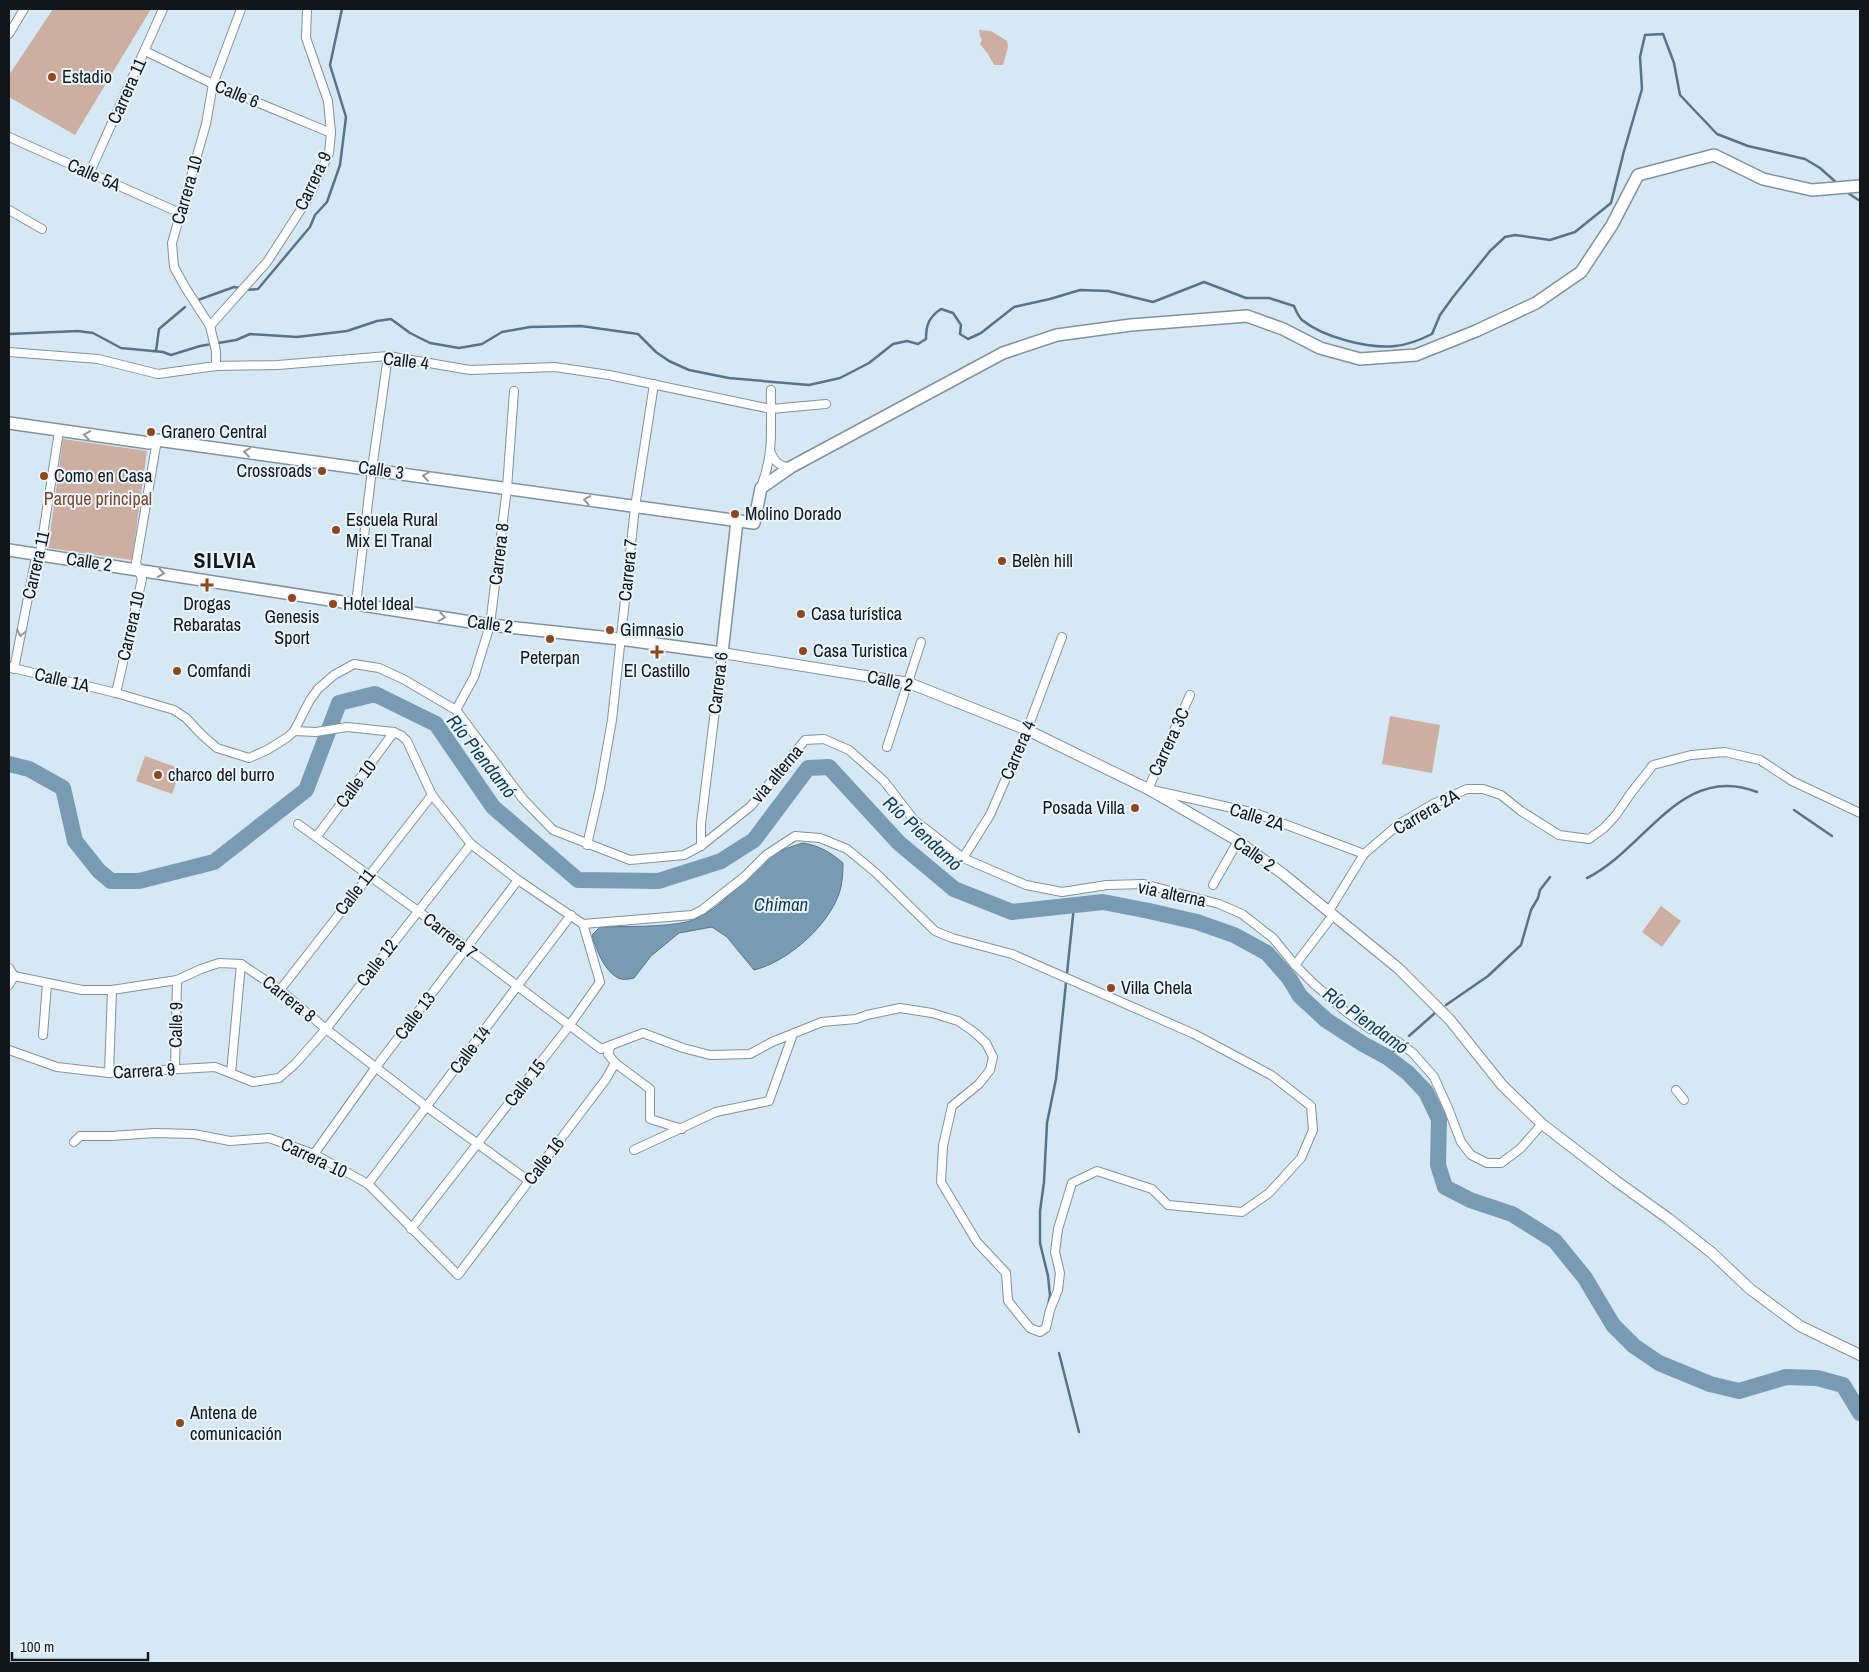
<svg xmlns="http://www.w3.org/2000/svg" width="1869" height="1672" font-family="'Archivo Narrow',sans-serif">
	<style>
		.green { fill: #ccafa0 }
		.water { fill: #789bb4; stroke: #597386 }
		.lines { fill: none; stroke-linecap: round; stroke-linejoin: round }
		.stream { stroke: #597386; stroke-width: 2.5 }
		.river { stroke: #789bb4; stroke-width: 16 }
		.minor-casing { stroke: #82929d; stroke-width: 10 }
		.tertiary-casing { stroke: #82929d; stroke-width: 12 }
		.secondary-casing { stroke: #82929d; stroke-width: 14 }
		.minor { stroke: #fff; stroke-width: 8 }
		.tertiary { stroke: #fff; stroke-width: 10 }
		.secondary { stroke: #fff; stroke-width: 11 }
		.oneway { stroke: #949799 }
		.poi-dot { fill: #8d481d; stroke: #eaf4fc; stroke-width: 2 }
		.labels { text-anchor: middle; stroke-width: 4; stroke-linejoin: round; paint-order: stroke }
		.poi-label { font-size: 18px; fill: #12171c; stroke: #eaf4fc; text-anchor: start }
		.street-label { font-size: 18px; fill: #12171c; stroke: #eaf4fc }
		.park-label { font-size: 18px; fill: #7b4729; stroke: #eaf4fc }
		.water-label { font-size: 19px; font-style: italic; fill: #103c58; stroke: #eaf4fc }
		.district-label { font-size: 22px; font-weight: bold; letter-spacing: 1px; fill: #12171c; stroke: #eaf4fc }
	</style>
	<rect width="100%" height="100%" fill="#d7e8f5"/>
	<!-- green -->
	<g class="green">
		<polygon points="53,9 151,9 75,135 9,97 9,75"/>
		<polygon points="979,30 991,31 1007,41 1008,47 1003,65 994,65 988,54 980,44 982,40 980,36"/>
		<polygon points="63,439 147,451 132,560 48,548"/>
		<polygon points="1390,716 1440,725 1432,773 1382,764"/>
		<polygon points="145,756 181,769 172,794 136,781"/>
		<polygon points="1661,906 1681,921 1662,947 1642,932"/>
	</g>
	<!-- water -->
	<path class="water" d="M803,843C820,846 830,852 843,863C843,876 842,889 836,901C822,931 786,962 754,970L727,937L712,927L679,933L651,956L634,978C630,979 625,980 621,979C605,974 596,949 592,935L600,927C623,926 677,928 695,919C726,906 745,875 771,856C781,850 792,846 803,843Z"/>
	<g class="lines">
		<!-- stream -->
		<g class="stream">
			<polyline points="1845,191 1860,201"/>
			<polyline points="245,290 258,289 310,227 315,215 327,202 340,165 346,117 330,65 342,9"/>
			<polyline points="198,300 234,287 240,288"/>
			<path d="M9,334L78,331L93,333L121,348L163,352L171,355L200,346L236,340L250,334L297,337L347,331L377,321L391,319L410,333L430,343L459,348L482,344L502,332L530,327L581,326L638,334L656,352L669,361L689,370L729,378L809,385L840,378L869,363L893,344L907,341L918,344L926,339C926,325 929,317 941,309L953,313L961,325L960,334L968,339L981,333L1014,307L1050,299L1080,290L1108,291L1153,302L1204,282L1246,298H1269L1294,306C1296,311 1298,316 1302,320C1323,337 1368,349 1395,346C1408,345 1420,340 1432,334L1440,315L1453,297L1490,251L1505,237L1515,235L1550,240L1575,232L1611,203L1624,151L1642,89L1640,57L1645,35L1663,34L1674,63L1680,95L1717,134L1748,146L1805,159L1820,168L1838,184"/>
			<polyline points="156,351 159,329 185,307"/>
			<polyline points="1794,810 1832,836"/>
			<path d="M1587,878C1645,850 1681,762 1757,792"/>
			<polyline points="1446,1005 1488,976 1521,945 1531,910 1538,898 1540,890 1550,877"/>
			<polyline points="1409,1036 1435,1013"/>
			<polyline points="1387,1057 1398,1047"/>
			<polyline points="1048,1305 1050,1296 1048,1276 1040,1243 1040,1211 1044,1182 1047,1123 1056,1079 1074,906"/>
			<polyline points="1059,1353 1079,1432"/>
		</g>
		<!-- river -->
		<polyline class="river" points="9,764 29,769 63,788 75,841 99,871 111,881 139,881 214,862 306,790 339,703 375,694 436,724 493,807 578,880 658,881 721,861 754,840 808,768 829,767 899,843 954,889 1012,912 1103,902 1149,911 1197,922 1234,935 1267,953 1289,978 1300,996 1326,1020 1363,1044 1387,1057 1408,1073 1426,1092 1439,1119 1438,1165 1445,1187 1470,1200 1512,1214 1555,1241 1585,1278 1613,1325 1634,1346 1659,1363 1710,1384 1739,1391 1786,1377 1817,1378 1843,1385 1860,1413"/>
		<defs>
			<g id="minor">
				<polyline points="9,34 24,9"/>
				<polyline points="145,51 213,84 331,133"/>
				<polyline points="9,137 180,213"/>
				<polyline points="90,172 163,9"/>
				<polyline points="9,210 42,229"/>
				<polyline points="210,326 267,262 309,197 329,153 331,133 328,101 306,38 307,9"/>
				<polyline points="9,352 98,359 158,374 216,366 278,365 388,356 470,370 555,367 609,375 771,409 826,404"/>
				<polyline points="216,366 216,351 210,326 185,287 174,267 172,243 206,124 213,84 241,9"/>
				<path d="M771,453C775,463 781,467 791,467"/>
				<path d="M761,487C775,451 770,426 771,390"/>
				<polyline points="356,604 372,469 388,356"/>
				<polyline points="9,667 116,693 174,710 186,718 202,735 217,748 249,758 267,750 288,737 294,731 316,732 347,727 394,732 402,736 407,741 432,795 471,844 518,880 583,924"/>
				<polyline points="14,669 35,562 40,554 59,431"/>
				<polyline points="116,693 142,579 136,563 157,440"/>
				<polyline points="1190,695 1148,789 1255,813 1364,854"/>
				<polyline points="456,710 474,677 490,625 507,488 514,391"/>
				<polyline points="294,731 310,700 318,689 334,675 354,664 379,668 403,679 456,710 523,799 553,830 630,860 684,855 701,846 751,806 805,740 824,739 849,750 884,781 914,820 963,858 1026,885 1062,892 1107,885 1144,884 1219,904 1242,914 1273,938 1295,965 1314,984 1345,1011 1370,1029 1397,1041 1413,1053 1434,1077 1448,1108 1461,1142 1471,1155 1487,1163 1501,1163 1520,1149 1542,1124"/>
				<polyline points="887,747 921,642"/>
				<polyline points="298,824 418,911 601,1049 643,1033 683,1048 710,1055 750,1054 772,1042 822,1022 856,1019 867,1015 900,1008 932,1013 958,1021 974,1032 986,1043 993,1057 990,1070 979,1084 952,1106 943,1146 941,1182 977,1242 1006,1273 1008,1301 1030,1328 1040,1332 1046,1328 1050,1310 1058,1290 1060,1273 1055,1252 1058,1229 1072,1183 1097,1171 1152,1189 1168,1205 1242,1212 1269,1193 1301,1158 1313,1130 1311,1106 1271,1075 1194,1034 1012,954 952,938 935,931 876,873 858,858 847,849 820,838 795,836 766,855 744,877 702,910 692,915 583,924"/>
				<polyline points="317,836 394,732"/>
				<polyline points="587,845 600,788 612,720 635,507 654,384"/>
				<polyline points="701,846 701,824 722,653"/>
				<polyline points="963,858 990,815 1027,730 1062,637"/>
				<polyline points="1213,885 1238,841"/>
				<polyline points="1329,911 1364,854 1399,824 1433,804 1467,789 1483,789 1501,795 1521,811 1559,835 1589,839 1604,828 1616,815 1631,793 1653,765 1691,755 1725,752 1760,760 1792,781 1860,813"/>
				<polyline points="1295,965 1333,915"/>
				<polyline points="9,968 14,976 82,990 112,990 177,980 201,969 219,963 241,964 280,990 326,1029 427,1107 529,1181"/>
				<polyline points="9,985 14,976"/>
				<polyline points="280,990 432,795"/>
				<polyline points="43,1035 47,984"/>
				<polyline points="9,1050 57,1067 109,1073 215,1067 253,1082 279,1078 295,1064 326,1029 471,844"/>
				<polyline points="615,1063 650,1089 650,1119 682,1129"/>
				<polyline points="175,1069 177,980"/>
				<polyline points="109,1073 112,990"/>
				<polyline points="231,1073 241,964"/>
				<polyline points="1676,1090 1684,1100"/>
				<polyline points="74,1142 80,1136 111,1136 155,1133 194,1134 230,1141 269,1138 314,1154 368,1184 458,1275 606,1079 615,1063 608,1054 611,1045"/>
				<polyline points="634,1150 716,1112 769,1101 793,1034"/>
				<polyline points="314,1154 376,1067 518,880"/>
				<polyline points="368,1184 571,915"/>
				<polyline points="411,1229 569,1026 600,982 583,924"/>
			</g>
			<polyline id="tertiary" points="722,653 909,683 1027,730 1148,789 1238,841 1283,874 1398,968 1450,1020 1502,1085 1542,1124 1616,1181 1669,1219 1712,1253 1750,1289 1800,1326 1860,1355"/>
			<g id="secondary">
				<polyline points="9,423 149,443 157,440 754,523 761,488 791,467 1003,353 1057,335 1131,325 1247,316 1283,329 1320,348 1360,359 1416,355 1476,331 1536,303 1581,272 1612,225 1638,175 1714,155 1763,179 1812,190 1860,186"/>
				<polyline points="9,550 490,625 620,639 722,653 737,521"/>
			</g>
		</defs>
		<!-- minor casing -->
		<use href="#minor" class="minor-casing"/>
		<!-- tertiary casing -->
		<use href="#tertiary" class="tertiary-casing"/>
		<!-- secondary casing -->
		<use href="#secondary" class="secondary-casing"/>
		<!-- minor -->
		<use href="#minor" class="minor"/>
		<!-- tertiary -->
		<use href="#tertiary" class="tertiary"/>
		<!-- secondary -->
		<use href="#secondary" class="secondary"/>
	</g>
	<!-- one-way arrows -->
	<defs><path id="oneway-chevron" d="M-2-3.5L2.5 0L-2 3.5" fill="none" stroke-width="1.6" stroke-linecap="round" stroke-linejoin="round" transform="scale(1.25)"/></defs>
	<g class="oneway">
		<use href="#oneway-chevron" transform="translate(87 435) rotate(-172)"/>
		<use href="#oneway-chevron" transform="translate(247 452) rotate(-172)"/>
		<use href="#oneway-chevron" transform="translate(426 476) rotate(-172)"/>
		<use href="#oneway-chevron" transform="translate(587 500) rotate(-171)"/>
		<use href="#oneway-chevron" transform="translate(161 573) rotate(9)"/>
		<use href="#oneway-chevron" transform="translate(442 617) rotate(9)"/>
		<use href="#oneway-chevron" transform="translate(21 633) rotate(101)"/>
	</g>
	<!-- markers -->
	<g class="poi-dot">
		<circle cx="52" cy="77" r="5"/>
		<circle cx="151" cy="432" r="5"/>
		<circle cx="322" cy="471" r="5"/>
		<circle cx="44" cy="476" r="5"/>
		<circle cx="735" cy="514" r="5"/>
		<circle cx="336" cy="530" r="5"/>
		<circle cx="1002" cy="561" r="5"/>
		<path d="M204.5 577.5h5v5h5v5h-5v5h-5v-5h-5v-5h5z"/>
		<circle cx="292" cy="598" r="5"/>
		<circle cx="333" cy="604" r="5"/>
		<circle cx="801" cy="614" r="5"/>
		<circle cx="610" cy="630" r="5"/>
		<circle cx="550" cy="639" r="5"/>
		<circle cx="803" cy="651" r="5"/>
		<path d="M654.5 644.5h5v5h5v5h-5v5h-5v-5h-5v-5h5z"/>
		<circle cx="177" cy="671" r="5"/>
		<circle cx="158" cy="775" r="5"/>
		<circle cx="1135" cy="808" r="5"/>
		<circle cx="1111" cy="988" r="5"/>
		<circle cx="180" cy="1423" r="5"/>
	</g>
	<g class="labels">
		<!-- poi labels -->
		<g class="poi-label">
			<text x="62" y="83">Estadio</text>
			<text x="161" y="438">Granero Central</text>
			<text x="312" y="477" text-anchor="end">Crossroads</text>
			<text x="54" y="482">Como en Casa</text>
			<text x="745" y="520">Molino Dorado</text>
			<text x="346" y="526">Escuela Rural<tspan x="346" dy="21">Mix El Tranal</tspan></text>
			<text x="1012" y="567">Belèn hill</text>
			<text x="207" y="610" text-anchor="middle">Drogas<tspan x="207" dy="21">Rebaratas</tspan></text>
			<text x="343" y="610">Hotel Ideal</text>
			<text x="811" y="620">Casa turística</text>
			<text x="292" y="623" text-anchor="middle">Genesis<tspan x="292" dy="21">Sport</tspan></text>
			<text x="620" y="636">Gimnasio</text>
			<text x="813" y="657">Casa Turistica</text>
			<text x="550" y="664" text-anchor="middle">Peterpan</text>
			<text x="187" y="677">Comfandi</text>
			<text x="657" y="677" text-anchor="middle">El Castillo</text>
			<text x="168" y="781">charco del burro</text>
			<text x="1125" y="814" text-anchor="end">Posada Villa</text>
			<text x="1121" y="994">Villa Chela</text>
			<text x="190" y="1419">Antena de<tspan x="190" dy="21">comunicación</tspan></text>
		</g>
		<!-- street labels -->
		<g class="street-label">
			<text transform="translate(127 91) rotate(-66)" y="6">Carrera 11</text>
			<text transform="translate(237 94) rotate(23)" y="6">Calle 6</text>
			<text transform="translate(94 175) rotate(24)" y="6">Calle 5A</text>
			<text transform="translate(313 181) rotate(-65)" y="6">Carrera 9</text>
			<text transform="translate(187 190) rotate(-74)" y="6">Carrera 10</text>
			<text transform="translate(406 361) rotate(7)" y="6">Calle 4</text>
			<text transform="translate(381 470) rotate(8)" y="6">Calle 3</text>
			<text transform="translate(499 554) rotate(-83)" y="6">Carrera 8</text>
			<text transform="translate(89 562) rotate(9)" y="6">Calle 2</text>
			<text transform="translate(36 565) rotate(-77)" y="6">Carrera 11</text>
			<text transform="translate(628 570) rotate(-84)" y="6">Carrera 7</text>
			<text transform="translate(490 624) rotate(8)" y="6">Calle 2</text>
			<text transform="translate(131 626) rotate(-77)" y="6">Carrera 10</text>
			<text transform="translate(62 680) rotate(13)" y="6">Calle 1A</text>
			<text transform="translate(890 681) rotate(12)" y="6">Calle 2</text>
			<text transform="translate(718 683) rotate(-83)" y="6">Carrera 6</text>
			<text transform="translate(1169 742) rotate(-65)" y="6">Carrera 3C</text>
			<text transform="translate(1018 750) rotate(-67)" y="6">Carrera 4</text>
			<text transform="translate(777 774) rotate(-50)" y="6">via alterna</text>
			<text transform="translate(356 784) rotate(-53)" y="6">Calle 10</text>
			<text transform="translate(1426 812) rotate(-30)" y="6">Carrera 2A</text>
			<text transform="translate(1257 817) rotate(17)" y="6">Calle 2A</text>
			<text transform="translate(1254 854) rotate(35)" y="6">Calle 2</text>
			<text transform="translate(355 892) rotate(-52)" y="6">Calle 11</text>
			<text transform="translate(1172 894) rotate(12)" y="6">via alterna</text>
			<text transform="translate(450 936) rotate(38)" y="6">Carrera 7</text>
			<text transform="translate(377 963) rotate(-52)" y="6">Calle 12</text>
			<text transform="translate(289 999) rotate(39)" y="6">Carrera 8</text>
			<text transform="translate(415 1016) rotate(-53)" y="6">Calle 13</text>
			<text transform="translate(176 1025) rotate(-89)" y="6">Calle 9</text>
			<text transform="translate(470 1050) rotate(-53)" y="6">Calle 14</text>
			<text transform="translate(144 1071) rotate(-3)" y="6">Carrera 9</text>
			<text transform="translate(525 1083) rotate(-52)" y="6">Calle 15</text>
			<text transform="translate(314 1158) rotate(25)" y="6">Carrera 10</text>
			<text transform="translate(544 1161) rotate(-53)" y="6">Calle 16</text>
		</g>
		<!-- park labels -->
		<g class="park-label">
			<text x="98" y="505">Parque principal</text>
		</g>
		<!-- water labels -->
		<g class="water-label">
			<text transform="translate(482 756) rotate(52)" y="7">Río Piendamó</text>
			<text transform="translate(923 833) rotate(43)" y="7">Río Piendamó</text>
			<text x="781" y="911">Chiman</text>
			<text transform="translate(1366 1020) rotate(36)" y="7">Río Piendamó</text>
		</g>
		<!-- district labels -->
		<g class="district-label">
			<text x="225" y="568">SILVIA</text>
		</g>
	</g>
	<!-- border -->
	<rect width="1869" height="1672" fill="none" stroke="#12171c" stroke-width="20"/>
	<!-- scale -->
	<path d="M12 1652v8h136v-8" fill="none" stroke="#12171c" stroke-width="2.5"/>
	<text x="20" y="1652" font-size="15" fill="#12171c" stroke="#eaf4fc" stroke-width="4" paint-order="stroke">100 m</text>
</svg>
